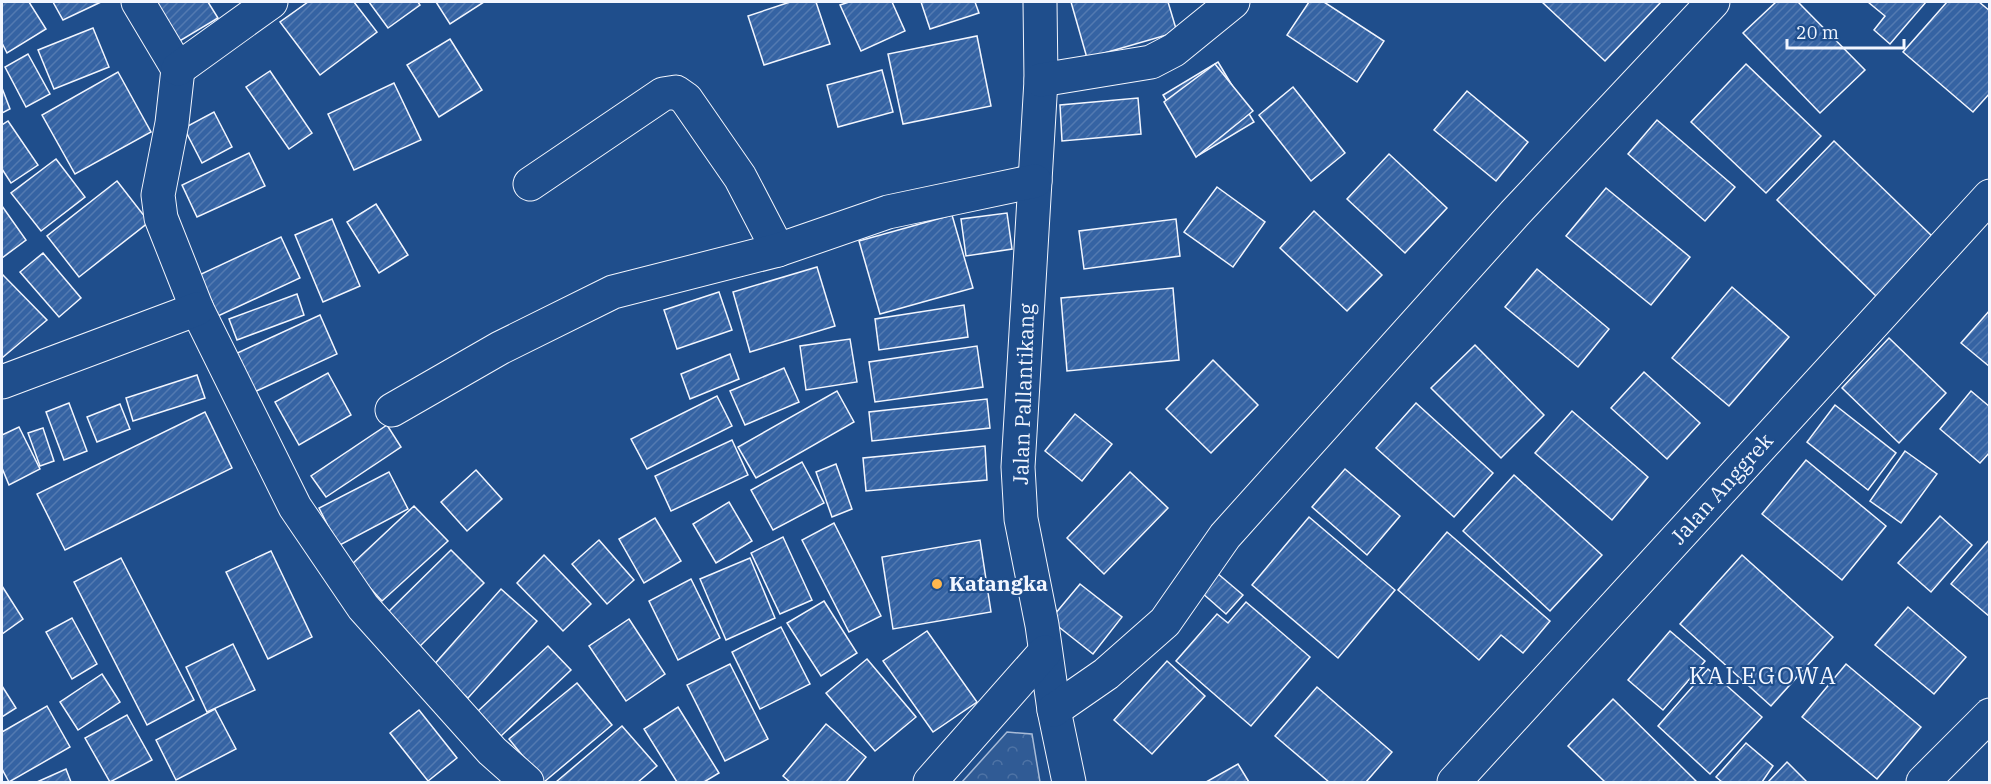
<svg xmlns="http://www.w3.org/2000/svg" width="1991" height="784" font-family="'IBM Plex Serif',serif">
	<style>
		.park { fill: url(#park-crowns); stroke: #a8bbd7; stroke-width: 1.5 }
		.building { fill: url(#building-hatch); stroke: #f2f6ff; stroke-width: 1.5 }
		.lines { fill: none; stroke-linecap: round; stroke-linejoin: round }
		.minor-casing { stroke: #f2f6ff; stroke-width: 35 }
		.minor { stroke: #1f4e8c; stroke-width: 33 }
		.poi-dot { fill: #ffb74d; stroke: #1f4e8c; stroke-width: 2 }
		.labels { text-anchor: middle; stroke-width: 4.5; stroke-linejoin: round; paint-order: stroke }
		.street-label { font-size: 21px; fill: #f2f6ff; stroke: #1f4e8c }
		.poi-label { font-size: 21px; font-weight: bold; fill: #f2f6ff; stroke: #1f4e8c; text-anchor: start }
		.quarter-label { font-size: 24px; letter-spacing: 1.5px; fill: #f2f6ff; stroke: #1f4e8c }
	</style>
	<defs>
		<pattern id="park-crowns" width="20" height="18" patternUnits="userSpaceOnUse" patternTransform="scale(1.5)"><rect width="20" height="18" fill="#305b95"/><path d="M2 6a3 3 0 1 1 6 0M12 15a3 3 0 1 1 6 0" fill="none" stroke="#4e73a5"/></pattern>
		<pattern id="building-hatch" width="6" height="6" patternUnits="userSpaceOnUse" patternTransform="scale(1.5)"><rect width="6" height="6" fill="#3563a3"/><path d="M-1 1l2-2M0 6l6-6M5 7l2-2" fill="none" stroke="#537ab1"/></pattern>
	</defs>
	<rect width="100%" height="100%" fill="#1f4e8c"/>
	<!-- park -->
	<polygon class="park" points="1007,732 1032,734 1040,782 962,782"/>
	<!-- building -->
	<g class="building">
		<polygon points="2,2 29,2 46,29 7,53 2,43"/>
		<polygon points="53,2 101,2 63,20"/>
		<polygon points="153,2 208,2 218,18 178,42"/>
		<polygon points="308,2 354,2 377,32 320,75 280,22"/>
		<polygon points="369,2 418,2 420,5 388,28"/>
		<polygon points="436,2 484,2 450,24"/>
		<polygon points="790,2 816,2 830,44 764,65 748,16"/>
		<polygon points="849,2 892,2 905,31 861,51 840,5"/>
		<polygon points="921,2 975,2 979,13 930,29"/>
		<polygon points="1071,2 1168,2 1177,32 1087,58"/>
		<polygon points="1309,2 1324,2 1384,41 1357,82 1287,35"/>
		<polygon points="1542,2 1661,2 1605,61"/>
		<polygon points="1776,2 1798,2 1865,70 1820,113 1743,33"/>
		<polygon points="1868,2 1926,2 1890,44 1874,30 1885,16"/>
		<polygon points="1947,2 1979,2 1990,11 1990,93 1973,112 1903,52"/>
		<polygon points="93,28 109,67 54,89 38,50"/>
		<polygon points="977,36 991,106 903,124 888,54"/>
		<polygon points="450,39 482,90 439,117 407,65"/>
		<polygon points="28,54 50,94 26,107 5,67"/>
		<polygon points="1218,62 1254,122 1199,155 1163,95"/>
		<polygon points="1215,64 1253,111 1196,157 1164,102"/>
		<polygon points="1746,64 1821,136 1766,193 1691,122"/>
		<polygon points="882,70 893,112 838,127 827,85"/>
		<polygon points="270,71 312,133 289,149 246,87"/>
		<polygon points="118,72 151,132 75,174 42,115"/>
		<polygon points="394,83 421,140 354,170 328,114"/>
		<polygon points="1293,87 1345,153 1311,181 1259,115"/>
		<polygon points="2,88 10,109 2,113"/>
		<polygon points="1467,91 1528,142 1496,181 1434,130"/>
		<polygon points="1138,98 1141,134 1062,141 1060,105"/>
		<polygon points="214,112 232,147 202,163 184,128"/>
		<polygon points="1657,120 1735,187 1705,221 1628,154"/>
		<polygon points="8,121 38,165 11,183 2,169 2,125"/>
		<polygon points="1834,141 1934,238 1877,297 1777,200"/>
		<polygon points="249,153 265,186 197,217 182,185"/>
		<polygon points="1389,154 1447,208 1405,253 1347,199"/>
		<polygon points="56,159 85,197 41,231 11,193"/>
		<polygon points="117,181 149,222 79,277 47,236"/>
		<polygon points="1217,187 1265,222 1233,267 1184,232"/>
		<polygon points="1606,188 1690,257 1651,305 1566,236"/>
		<polygon points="376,204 408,255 379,273 347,222"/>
		<polygon points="2,206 26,240 2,258"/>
		<polygon points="1314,211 1382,275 1347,311 1280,248"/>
		<polygon points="1007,213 1012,249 966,256 961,219"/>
		<polygon points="952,215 973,288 880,314 859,241"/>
		<polygon points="332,219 360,286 323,302 295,235"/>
		<polygon points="1176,219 1180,256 1084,269 1079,231"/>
		<polygon points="281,237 300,278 218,316 199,275"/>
		<polygon points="43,253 81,298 59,317 20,272"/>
		<polygon points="817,267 835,326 750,352 733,292"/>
		<polygon points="1537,269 1609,329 1578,367 1505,307"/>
		<polygon points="2,274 47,320 2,358"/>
		<polygon points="1732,287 1789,337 1729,406 1672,358"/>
		<polygon points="1173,288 1179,360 1067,371 1061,298"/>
		<polygon points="719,292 732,330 677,349 664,310"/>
		<polygon points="297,294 304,315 237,340 229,319"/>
		<polygon points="964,305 968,337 879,350 875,319"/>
		<polygon points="1990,310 1990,367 1961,343"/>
		<polygon points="320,315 337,354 250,394 233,355"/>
		<polygon points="1889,338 1946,393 1899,443 1842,388"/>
		<polygon points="850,339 857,382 806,390 800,346"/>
		<polygon points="1475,345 1544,415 1501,458 1431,388"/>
		<polygon points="977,346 983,387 875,402 869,362"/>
		<polygon points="730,354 739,379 690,399 681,374"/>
		<polygon points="1213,360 1258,405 1211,453 1166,409"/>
		<polygon points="784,368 799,402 745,425 730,391"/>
		<polygon points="1644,372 1700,423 1667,459 1611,408"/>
		<polygon points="328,373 351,415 299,445 275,402"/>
		<polygon points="197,375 205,398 133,421 126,398"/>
		<polygon points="837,391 854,422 756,478 738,447"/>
		<polygon points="1971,391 1990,407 1990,452 1980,463 1940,429"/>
		<polygon points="717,396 732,426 647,469 631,439"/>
		<polygon points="987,399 990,428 872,441 869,412"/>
		<polygon points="69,403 87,451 64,460 46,412"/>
		<polygon points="1416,403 1493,473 1454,517 1376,448"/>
		<polygon points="120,404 130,429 97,442 87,417"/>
		<polygon points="1835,405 1896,453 1868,490 1807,442"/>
		<polygon points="1572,411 1648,477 1612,520 1535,453"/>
		<polygon points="205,412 232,468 65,550 37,494"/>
		<polygon points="1075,414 1112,444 1082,481 1045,451"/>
		<polygon points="387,425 401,447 326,497 311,476"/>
		<polygon points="19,427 40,469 9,485 2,468 2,435"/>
		<polygon points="43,428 54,461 40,466 28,433"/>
		<polygon points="732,440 748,475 671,511 655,476"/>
		<polygon points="985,446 987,480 866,491 863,458"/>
		<polygon points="1905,451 1937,474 1901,523 1870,501"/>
		<polygon points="1806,460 1886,526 1842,580 1762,514"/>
		<polygon points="802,462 824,503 773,530 751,490"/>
		<polygon points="836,464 852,509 832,517 816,472"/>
		<polygon points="1345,469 1400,516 1367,555 1312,507"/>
		<polygon points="476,470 502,499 467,531 441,502"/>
		<polygon points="389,472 408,509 338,546 319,508"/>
		<polygon points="1130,472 1168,508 1104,574 1067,538"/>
		<polygon points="1514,475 1602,555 1550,611 1463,531"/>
		<polygon points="729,502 752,541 716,563 693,524"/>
		<polygon points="414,506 448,541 382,601 350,566"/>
		<polygon points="1940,516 1972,545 1931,592 1898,563"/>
		<polygon points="1309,517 1395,590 1338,658 1252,585"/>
		<polygon points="655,518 681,561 644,583 619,539"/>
		<polygon points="834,523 881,616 849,632 802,540"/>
		<polygon points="1447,532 1550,621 1523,653 1501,635 1479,660 1398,590"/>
		<polygon points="783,537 812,600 780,614 751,553"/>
		<polygon points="1990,539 1990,617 1951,584"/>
		<polygon points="599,540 634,580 607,604 572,564"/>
		<polygon points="980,540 991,612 893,629 882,557"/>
		<polygon points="451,550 484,583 415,651 382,618"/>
		<polygon points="271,551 312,637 268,659 226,572"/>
		<polygon points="544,555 591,604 563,631 517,583"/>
		<polygon points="1742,555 1833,637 1771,706 1680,624"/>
		<polygon points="121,558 194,700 147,725 74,582"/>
		<polygon points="750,558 775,618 726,640 700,579"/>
		<polygon points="1217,573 1243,595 1226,614 1201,592"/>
		<polygon points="691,579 720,638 678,660 649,601"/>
		<polygon points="1080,584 1122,617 1093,654 1050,620"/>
		<polygon points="2,586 23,619 2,634"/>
		<polygon points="501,589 537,621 468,698 432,667"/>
		<polygon points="824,601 857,653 821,676 787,623"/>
		<polygon points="1246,602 1310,657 1251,726 1176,661 1217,614 1228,623"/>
		<polygon points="1908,607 1966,657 1934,694 1875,645"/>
		<polygon points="72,618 97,664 72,679 46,632"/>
		<polygon points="629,619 665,674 626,701 589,646"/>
		<polygon points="781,627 810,684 760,709 732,652"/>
		<polygon points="927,631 977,702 933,732 883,661"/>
		<polygon points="1670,631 1705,661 1663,710 1628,680"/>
		<polygon points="233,644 255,690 207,712 186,667"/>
		<polygon points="548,646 571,670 501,736 478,711"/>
		<polygon points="867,659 916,717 875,751 826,693"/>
		<polygon points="1167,661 1205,696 1152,754 1114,720"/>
		<polygon points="730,664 768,739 725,761 687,685"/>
		<polygon points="1846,664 1921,727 1877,779 1802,717"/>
		<polygon points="1708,669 1762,717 1710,774 1658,726"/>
		<polygon points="102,674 120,702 78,730 60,702"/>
		<polygon points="577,683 612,725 544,782 509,739"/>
		<polygon points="2,686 16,708 2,717"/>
		<polygon points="1317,687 1392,752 1366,782 1329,782 1275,736"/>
		<polygon points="1613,699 1696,781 1694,782 1605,782 1568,746"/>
		<polygon points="47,706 70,747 9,782 2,769 2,732"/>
		<polygon points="678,707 719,773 704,782 677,782 644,729"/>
		<polygon points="215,709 236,749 176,780 156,740"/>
		<polygon points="419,710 457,758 428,781 390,733"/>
		<polygon points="127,715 152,760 110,782 85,738"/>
		<polygon points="826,724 866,757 846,782 790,782 783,776"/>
		<polygon points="622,726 657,766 638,782 556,782"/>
		<polygon points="1746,743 1773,766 1762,782 1722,782 1716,777"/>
		<polygon points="1787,762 1807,782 1768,782"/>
		<polygon points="1238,764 1249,782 1206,782"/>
		<polygon points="66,769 71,782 37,782"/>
	</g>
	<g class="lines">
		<defs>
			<g id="minor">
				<polyline points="138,2 178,69 172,123 158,195 161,218 197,309 295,507 363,607 492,751 527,782"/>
				<polyline points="1040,2 1041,80 1018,467 1021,519 1042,625 1054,710 1069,782"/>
				<polyline points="178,69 271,2"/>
				<polyline points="1041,80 1151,62 1174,50 1233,2"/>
				<polyline points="530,184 663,94 676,92 686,99 740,177 778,250"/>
				<polyline points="2,382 197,309"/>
				<polyline points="392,410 500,348 613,292 778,250 888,212 1035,181"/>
				<polyline points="1054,710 1106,674 1165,622 1225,536 1515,213 1713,2"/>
				<polyline points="930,782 1045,652"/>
				<polyline points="1454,782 1990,196"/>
				<polyline points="1923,782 1990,715"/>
			</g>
		</defs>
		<!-- minor casing -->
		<use href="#minor" class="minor-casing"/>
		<!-- minor -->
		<use href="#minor" class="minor"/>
	</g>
	<!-- markers -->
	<circle class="poi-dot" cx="937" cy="584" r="6"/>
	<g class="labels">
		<!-- street labels -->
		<g class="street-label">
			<text transform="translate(1024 394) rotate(-88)" y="7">Jalan Pallantikang</text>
			<text transform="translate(1722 489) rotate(-48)" y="7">Jalan Anggrek</text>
		</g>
		<!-- poi labels -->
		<g class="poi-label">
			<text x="949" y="591">Katangka</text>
		</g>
		<!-- quarter labels -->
		<g class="quarter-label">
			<text x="1763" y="684">KALEGOWA</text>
		</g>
	</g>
	<!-- border -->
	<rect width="1991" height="784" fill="none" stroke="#f2f6ff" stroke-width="6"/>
	<!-- scale -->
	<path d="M1787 39v9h117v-9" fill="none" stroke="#f2f6ff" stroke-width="3"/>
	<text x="1796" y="39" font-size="18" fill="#f2f6ff" stroke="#1f4e8c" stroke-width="4.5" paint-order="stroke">20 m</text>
</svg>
